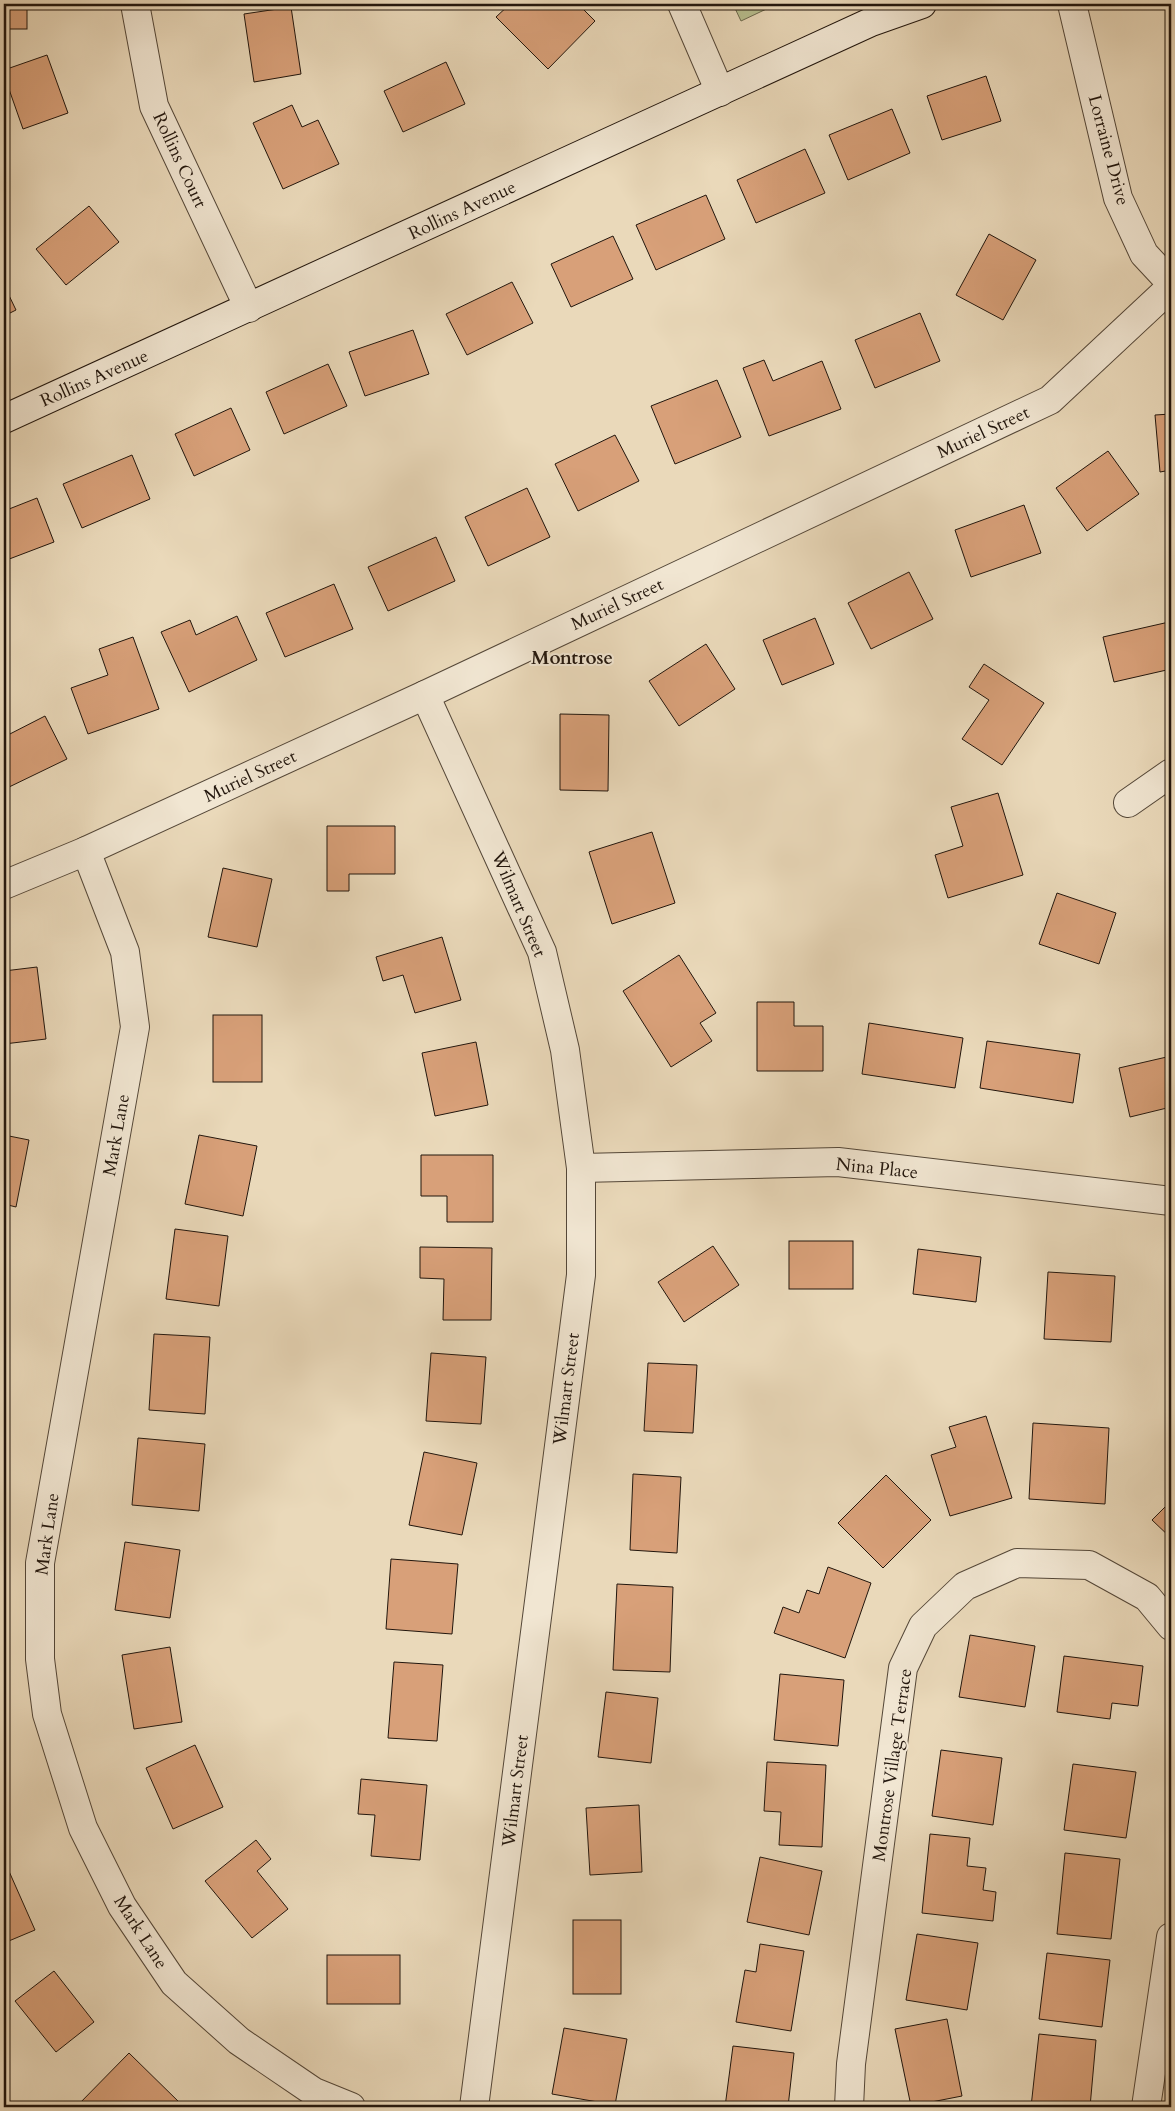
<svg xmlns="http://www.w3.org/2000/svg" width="1175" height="2111" font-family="Cardo,serif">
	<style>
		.green { fill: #b8bf8f; stroke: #6d6a4e }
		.building { fill: #d8a079; stroke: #22160d }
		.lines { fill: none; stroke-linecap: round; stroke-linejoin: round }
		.street-casing { stroke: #544738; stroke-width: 30 }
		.secondary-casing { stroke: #22160d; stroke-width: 30 }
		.street { stroke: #f1e6d2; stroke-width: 28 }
		.secondary { stroke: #f1e6d2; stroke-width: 28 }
		.labels { text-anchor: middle; stroke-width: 4; stroke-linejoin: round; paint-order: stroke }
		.street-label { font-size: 18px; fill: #22160d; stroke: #f1e6d2 }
		.neighbourhood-label { font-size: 19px; font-weight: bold; fill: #22160d; stroke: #f1e6d2 }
	</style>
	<rect width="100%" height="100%" fill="#ead9ba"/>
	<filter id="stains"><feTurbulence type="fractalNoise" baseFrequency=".004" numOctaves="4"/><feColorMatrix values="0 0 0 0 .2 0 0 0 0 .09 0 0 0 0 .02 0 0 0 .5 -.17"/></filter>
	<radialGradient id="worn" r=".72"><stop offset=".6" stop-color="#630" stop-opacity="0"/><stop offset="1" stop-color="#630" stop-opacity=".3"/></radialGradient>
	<!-- green -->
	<polygon class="green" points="733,4 777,4 741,21"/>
	<!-- building -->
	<g class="building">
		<rect x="4" y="4" width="23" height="25"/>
		<polygon points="510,4 578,4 595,21 548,69 496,17"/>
		<polygon points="291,7 301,74 254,82 244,14"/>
		<polygon points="47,55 68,113 23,129 4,75 4,70"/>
		<polygon points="446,62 465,104 403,132 384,91"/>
		<polygon points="986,76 1001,121 942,140 927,96"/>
		<polygon points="292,105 302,127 318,120 339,164 283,189 253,123"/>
		<polygon points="892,109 910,153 848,180 829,135"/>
		<polygon points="805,149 825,193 756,223 737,180"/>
		<polygon points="706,195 725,239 656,270 636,225"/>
		<polygon points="89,206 119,242 66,285 36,249"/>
		<polygon points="989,234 1036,260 1003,320 956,295"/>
		<polygon points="613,236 633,279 571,307 551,264"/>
		<polygon points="512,282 533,323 467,355 446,314"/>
		<polygon points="4,285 16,310 4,316"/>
		<polygon points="920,313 940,361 875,388 855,340"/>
		<polygon points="413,330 429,374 365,396 349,352"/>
		<polygon points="764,360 773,381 822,361 841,409 769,436 743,368"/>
		<polygon points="328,364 347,406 284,434 266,392"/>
		<polygon points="717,380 741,437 675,464 651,406"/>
		<polygon points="231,408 250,450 194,476 175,434"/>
		<polygon points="1171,414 1171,470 1160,472 1155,415"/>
		<polygon points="615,435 639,481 578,511 555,464"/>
		<polygon points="1108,451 1139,494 1087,531 1056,488"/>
		<polygon points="132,455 150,499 82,528 63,484"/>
		<polygon points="527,488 550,537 488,566 465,517"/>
		<polygon points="37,498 54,542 4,561 4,511"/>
		<polygon points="1024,505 1041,553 971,577 955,530"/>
		<polygon points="436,537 455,581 388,611 368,567"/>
		<polygon points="909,572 933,619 871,649 848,603"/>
		<polygon points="334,584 353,629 285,657 266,613"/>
		<polygon points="237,616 257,660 189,692 161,632 190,620 196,635"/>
		<polygon points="815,618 834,664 782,685 763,640"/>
		<polygon points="1169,622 1171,633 1171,669 1114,682 1103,637"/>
		<polygon points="133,637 159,709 88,734 71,688 108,675 99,649"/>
		<polygon points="706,644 735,689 679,726 649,681"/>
		<polygon points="984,664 1044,703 1002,765 962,739 989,700 969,687"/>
		<polygon points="560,714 609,715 608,791 560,790"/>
		<polygon points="45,716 67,759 7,788 4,781 4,737"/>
		<polygon points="998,793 1023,875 948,898 935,855 963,846 951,807"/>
		<polygon points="327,826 395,826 395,874 349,874 349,891 327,891"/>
		<polygon points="652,832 675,903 612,924 589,852"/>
		<polygon points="223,868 272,879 257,947 208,937"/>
		<polygon points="1057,893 1116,913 1099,964 1039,944"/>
		<polygon points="442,937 461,1000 415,1013 403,975 383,981 376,957"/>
		<polygon points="679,955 716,1013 700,1023 712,1041 671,1067 623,991"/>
		<polygon points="37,967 46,1039 4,1044 4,971"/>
		<polygon points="757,1002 794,1002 794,1026 823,1026 823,1071 757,1071"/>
		<rect x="213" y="1015" width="49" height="67"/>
		<polygon points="869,1023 963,1038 955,1088 862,1074"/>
		<polygon points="987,1041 1080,1054 1073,1103 980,1088"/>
		<polygon points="476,1042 488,1105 435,1116 422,1053"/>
		<polygon points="1171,1056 1171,1107 1130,1117 1119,1068"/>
		<polygon points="4,1135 29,1140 16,1207 4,1204"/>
		<polygon points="199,1135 257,1146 243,1216 185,1204"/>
		<polygon points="421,1155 493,1155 493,1222 447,1222 447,1196 421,1196"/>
		<rect x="4" y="1226" width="4" height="64"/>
		<polygon points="175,1229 228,1236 219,1306 166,1299"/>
		<rect x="789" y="1241" width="64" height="48"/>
		<polygon points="713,1246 739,1285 684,1322 658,1282"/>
		<polygon points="420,1247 492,1248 491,1320 443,1320 444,1279 420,1278"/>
		<polygon points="918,1249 981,1257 976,1302 913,1294"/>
		<polygon points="1048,1272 1115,1276 1111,1342 1044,1339"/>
		<polygon points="154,1334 210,1337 205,1414 149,1410"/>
		<polygon points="431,1353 486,1357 481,1424 426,1421"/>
		<polygon points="648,1363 697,1365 693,1433 644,1431"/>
		<polygon points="986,1416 1012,1498 950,1516 931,1455 956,1447 949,1427"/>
		<polygon points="1033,1423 1109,1428 1105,1504 1029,1499"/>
		<polygon points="138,1438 205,1444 199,1511 132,1505"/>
		<polygon points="424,1452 477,1463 462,1535 409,1525"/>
		<polygon points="633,1474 681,1477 677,1553 630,1550"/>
		<polygon points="886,1475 931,1520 883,1568 838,1523"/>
		<polygon points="1171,1501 1171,1538 1152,1520"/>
		<polygon points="125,1542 180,1550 170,1618 115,1610"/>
		<polygon points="391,1559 458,1564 452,1634 386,1629"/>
		<polygon points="828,1567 871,1583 845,1658 774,1633 783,1607 799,1613 807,1590 819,1594"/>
		<polygon points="617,1584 673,1587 670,1672 613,1670"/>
		<polygon points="970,1635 1035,1646 1025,1707 959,1697"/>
		<polygon points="170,1647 182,1722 134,1729 122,1655"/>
		<polygon points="1064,1656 1143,1666 1138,1706 1112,1703 1110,1719 1057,1712"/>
		<polygon points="394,1662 443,1665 437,1741 388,1738"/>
		<polygon points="780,1674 844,1680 838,1746 774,1740"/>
		<polygon points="606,1692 658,1698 651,1763 598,1757"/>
		<polygon points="195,1745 223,1807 173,1829 146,1768"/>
		<polygon points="941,1750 1002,1758 993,1825 932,1816"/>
		<polygon points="767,1762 826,1765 822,1847 779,1845 781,1812 764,1811"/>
		<polygon points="1073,1764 1136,1772 1126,1838 1064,1830"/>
		<polygon points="361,1779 427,1785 420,1860 371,1856 375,1815 358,1814"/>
		<polygon points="639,1805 642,1872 590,1875 586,1808"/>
		<polygon points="930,1834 970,1838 967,1866 986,1868 983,1890 996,1892 993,1921 922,1913"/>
		<polygon points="256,1840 271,1859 257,1871 288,1909 252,1938 205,1881"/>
		<polygon points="1065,1853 1120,1859 1111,1939 1057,1934"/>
		<polygon points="760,1857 822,1871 809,1935 747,1922"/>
		<polygon points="8,1869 35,1930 4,1943 4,1871"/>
		<rect x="573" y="1920" width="48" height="74"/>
		<polygon points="917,1934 978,1943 967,2010 906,2000"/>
		<polygon points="760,1944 804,1951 791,2031 736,2022 745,1970 756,1972"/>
		<polygon points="1047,1953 1110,1960 1102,2027 1039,2019"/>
		<rect x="327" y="1955" width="73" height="49"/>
		<polygon points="54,1971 94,2022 56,2052 15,2001"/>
		<polygon points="947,2019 962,2096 911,2106 895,2029"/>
		<polygon points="564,2028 627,2039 615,2105 552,2094"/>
		<polygon points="1039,2034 1096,2040 1090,2107 1031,2107"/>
		<polygon points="733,2046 794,2053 788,2107 725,2107"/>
		<polygon points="129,2053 181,2104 179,2107 76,2107"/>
	</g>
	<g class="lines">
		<defs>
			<g id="street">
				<polyline points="135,4 154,106 249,308"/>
				<polyline points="682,4 720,92"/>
				<polyline points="1072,4 1118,198 1144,254 1171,283"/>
				<polyline points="425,695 542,952 565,1050 581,1168 581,1275 474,2107"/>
				<polyline points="1128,803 1171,773"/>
				<polyline points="86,851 125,952 135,1027 40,1563 40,1659 47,1714 83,1828 122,1906 174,1983 239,2041 314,2092 351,2107"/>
				<polyline points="4,885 86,851 425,695 1050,400 1171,287"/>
				<polyline points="581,1168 838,1162 1171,1201"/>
				<polyline points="849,2107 851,2064 903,1668 923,1626 965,1586 1017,1563 1089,1565 1147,1597 1171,1626"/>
				<polyline points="1146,2107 1171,1937"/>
			</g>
			<polyline id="secondary" points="4,419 871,22 922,4"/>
		</defs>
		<!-- street casing -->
		<use href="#street" class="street-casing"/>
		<!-- secondary casing -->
		<use href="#secondary" class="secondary-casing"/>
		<!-- street -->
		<use href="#street" class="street"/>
		<!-- secondary -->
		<use href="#secondary" class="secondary"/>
	</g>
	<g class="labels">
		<!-- street labels -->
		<g class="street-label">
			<text transform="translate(1109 150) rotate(75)" y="6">Lorraine Drive</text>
			<text transform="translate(180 160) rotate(65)" y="6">Rollins Court</text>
			<text transform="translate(462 210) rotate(-25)" y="6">Rollins Avenue</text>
			<text transform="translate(94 378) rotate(-24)" y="6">Rollins Avenue</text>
			<text transform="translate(983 432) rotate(-25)" y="6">Muriel Street</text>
			<text transform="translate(617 604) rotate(-25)" y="6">Muriel Street</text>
			<text transform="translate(250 776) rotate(-25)" y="6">Muriel Street</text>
			<text transform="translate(519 904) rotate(67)" y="6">Wilmart Street</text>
			<text transform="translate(116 1135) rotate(-80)" y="6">Mark Lane</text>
			<text transform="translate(877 1168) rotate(6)" y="6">Nina Place</text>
			<text transform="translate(566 1389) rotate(-83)" y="6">Wilmart Street</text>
			<text transform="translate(47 1534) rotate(-82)" y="6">Mark Lane</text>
			<text transform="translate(892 1765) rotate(-82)" y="6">Montrose Village Terrace</text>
			<text transform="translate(515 1791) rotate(-83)" y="6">Wilmart Street</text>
			<text transform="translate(141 1932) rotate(57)" y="6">Mark Lane</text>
		</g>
		<!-- neighbourhood labels -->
		<g class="neighbourhood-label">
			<text x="572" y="664">Montrose</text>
		</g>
	</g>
	<!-- margin -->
	<rect width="1175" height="2111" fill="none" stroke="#ead9ba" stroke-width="20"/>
	<rect x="5" y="5" width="1165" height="2101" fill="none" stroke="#22160d" stroke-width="2.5"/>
	<rect x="10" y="10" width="1155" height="2091" fill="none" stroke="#22160d"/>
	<rect width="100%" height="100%" filter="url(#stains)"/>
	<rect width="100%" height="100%" fill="url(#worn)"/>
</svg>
